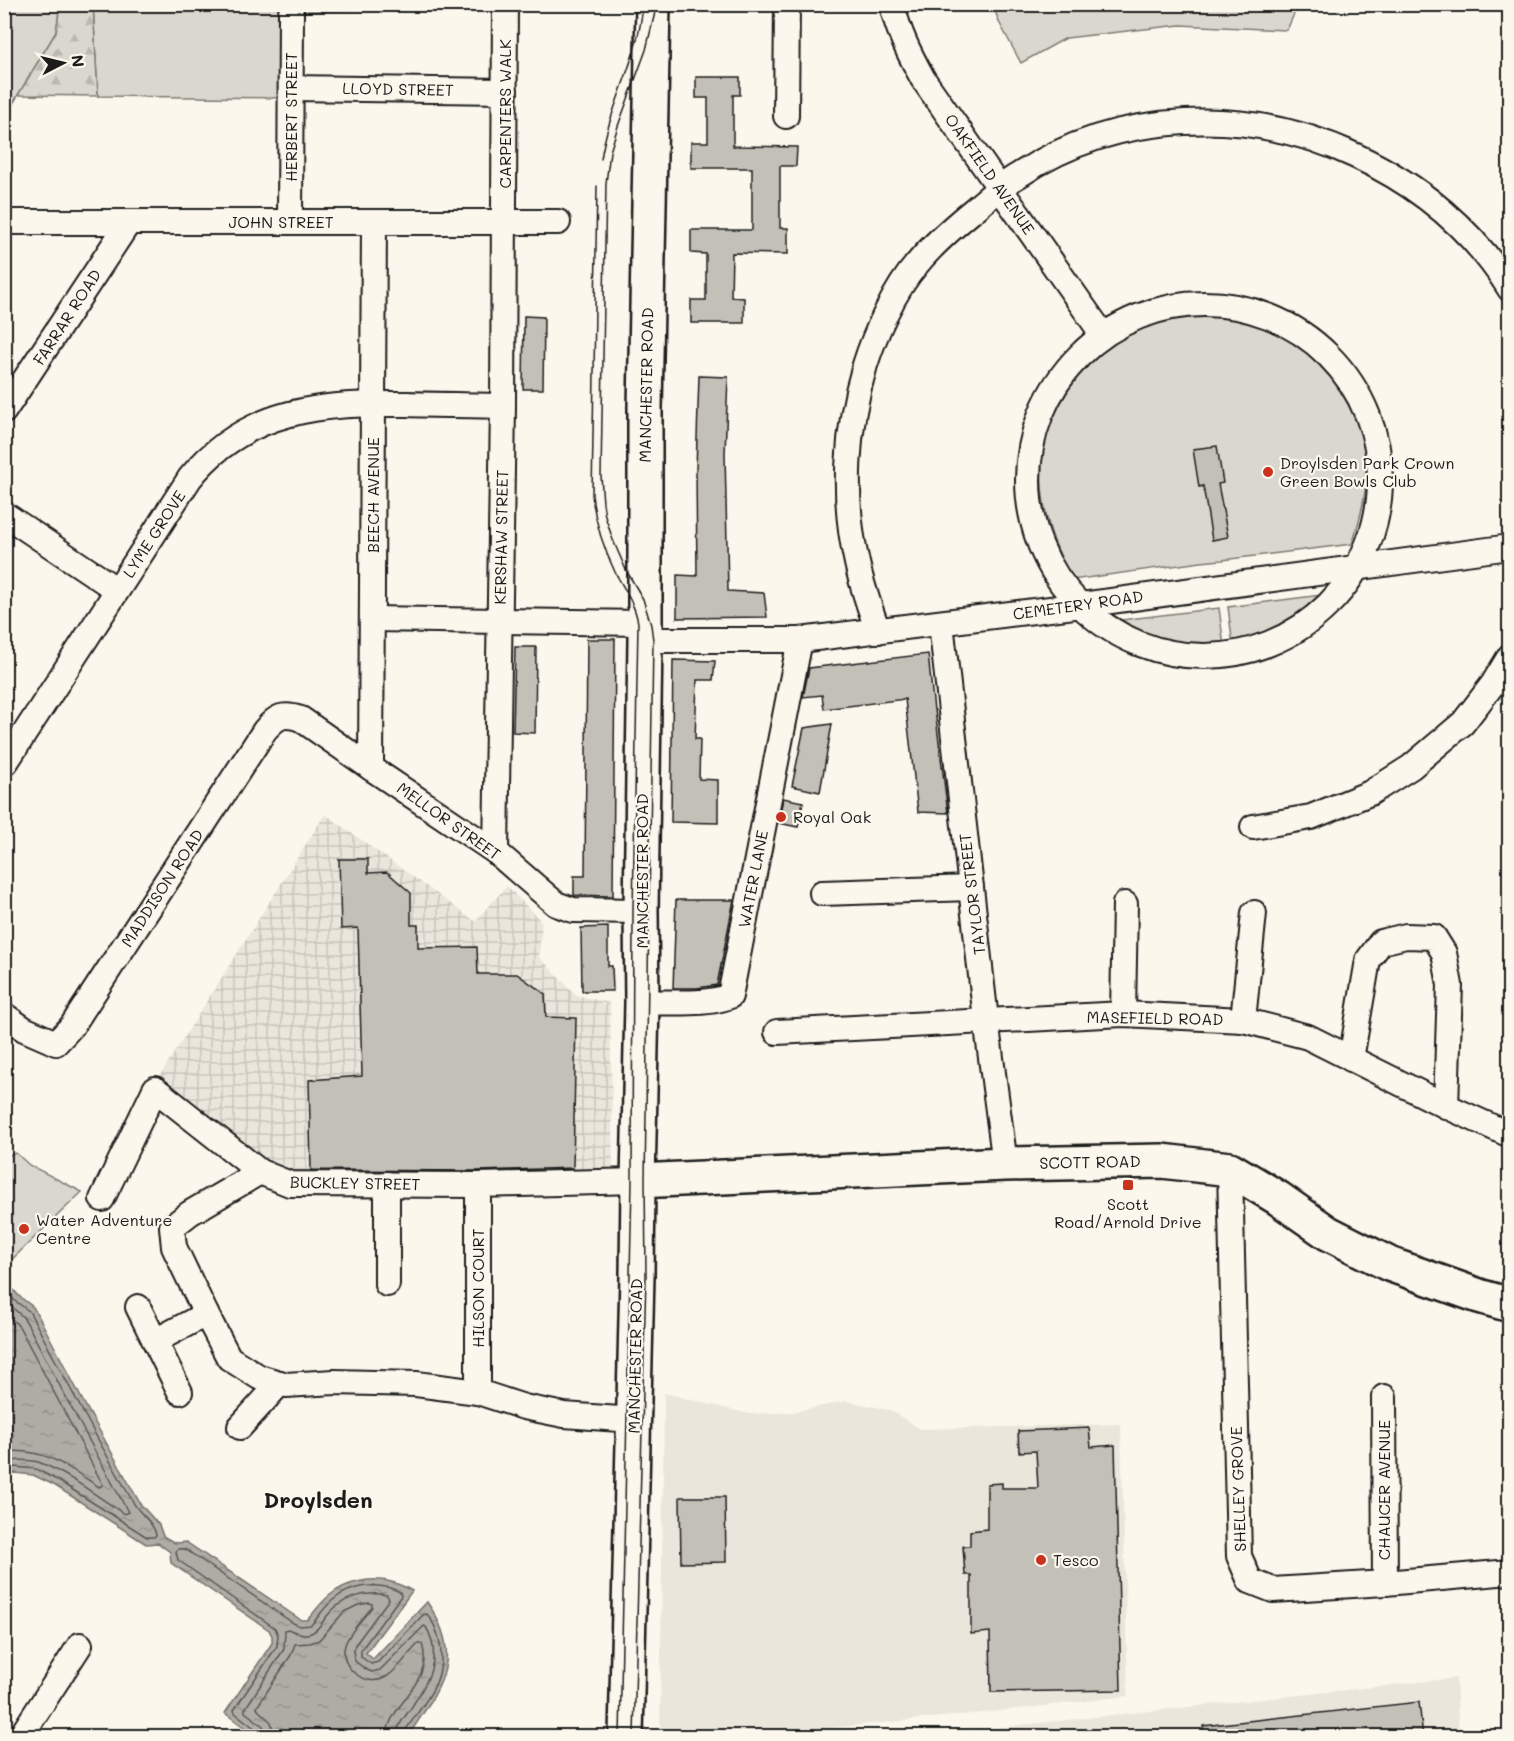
<svg xmlns="http://www.w3.org/2000/svg" width="1514" height="1741" font-family="Mali,sans-serif">
	<style>
		.built { fill: #eae6dc }
		.industrial { fill: url(#industrial-grid) }
		.green { fill: #dad7ce; stroke: #7b7a75; stroke-width: 1.5 }
		.forest { fill: url(#forest-firs); stroke: #7b7a75; stroke-width: 1.5 }
		.water { fill: url(#water-ripples); stroke: #74726e; stroke-width: 1.5 }
		.lines { fill: none; stroke-linecap: round; stroke-linejoin: round }
		.shore { stroke: #575653; stroke-width: 1.5 }
		.building { fill: #c3c0b8; stroke: #1c1c1c; stroke-width: 1.5 }
		.street-casing { stroke: #1c1c1c; stroke-width: 28 }
		.secondary-casing { stroke: #1c1c1c; stroke-width: 38 }
		.primary-casing { stroke: #1c1c1c; stroke-width: 38 }
		.street { stroke: #fbf7ec; stroke-width: 24 }
		.secondary { stroke: #fbf7ec; stroke-width: 33 }
		.primary { stroke: #fbf7ec; stroke-width: 33 }
		.tram { stroke: #1c1c1c; stroke-width: 1.5 }
		.poi-dot { fill: #c8321e; stroke: #fbf7ec; stroke-width: 2 }
		.labels { text-anchor: middle; stroke-width: 4.5; stroke-linejoin: round; paint-order: stroke }
		.street-label { font-size: 16px; fill: #1c1c1c; stroke: #fbf7ec }
		.poi-label { font-size: 16px; fill: #1c1c1c; stroke: #fbf7ec; text-anchor: start }
		.district-label { font-size: 22px; font-weight: bold; fill: #1c1c1c; stroke: #fbf7ec }
	</style>
	<defs>
		<pattern id="industrial-grid" width="8" height="8" patternUnits="userSpaceOnUse" patternTransform="scale(1.5)"><rect width="8" height="8" fill="#eae6dc"/><path d="M0 4h8M4 0v8" fill="none" stroke="#c8c5bc"/></pattern>
		<pattern id="forest-firs" width="22" height="20" patternUnits="userSpaceOnUse" patternTransform="scale(1.5)"><rect width="22" height="20" fill="#dad7ce"/><path d="M5 1l3.5 6h-7zM16 11l3.5 6h-7z" fill="#bab8b0"/></pattern>
		<pattern id="water-ripples" width="26" height="14" patternUnits="userSpaceOnUse" patternTransform="scale(1.5)"><rect width="26" height="14" fill="#afaca5"/><path d="M2 4q2-2 4 0t4 0M15 11q2-2 4 0t4 0" fill="none" stroke="#96938d"/></pattern>
	</defs>
	<rect width="100%" height="100%" fill="#fbf7ec"/>
	<filter id="ink" filterUnits="userSpaceOnUse"><feTurbulence type="fractalNoise" baseFrequency=".0167" numOctaves="2"/><feDisplacementMap in="SourceGraphic" scale="12" xChannelSelector="R" yChannelSelector="G"/><feConvolveMatrix kernelMatrix="1 2 1 2 8 2 1 2 1" color-interpolation-filters="sRGB"/></filter>
	<g filter="url(#ink)">
		<!-- built -->
		<g class="built">
			<polygon points="664,1393 749,1414 793,1412 847,1401 890,1410 920,1429 1121,1424 1128,1696 991,1712 750,1736 660,1736"/>
			<polygon points="1456,1678 1459,1736 920,1736"/>
		</g>
		<!-- industrial -->
		<polygon class="industrial" points="325,814 475,921 507,886 542,922 539,957 576,995 610,1003 613,1174 296,1176 262,1157 159,1077"/>
		<!-- green -->
		<g class="green">
			<polygon points="5,5 60,5 56,32 11,107 5,108"/>
			<polygon points="93,5 349,5 349,10 291,12 283,98 98,96"/>
			<polygon points="993,5 993,4 1298,5 1287,30 1180,25 1066,38 1021,63 999,22"/>
			<path d="M1203,313C1285,318 1358,372 1366,458C1369,487 1361,517 1352,544L1222,560L1201,562L1072,580C1064,563 1055,547 1050,529C1031,464 1043,402 1094,357C1125,329 1161,314 1203,313Z"/>
			<path d="M1329,594C1302,620 1270,638 1233,646L1228,607Z"/>
			<path d="M1219,608L1224,647C1185,651 1146,641 1113,621Z"/>
			<polygon points="16,1153 29,1165 82,1192 5,1266 5,1157"/>
		</g>
		<!-- forest -->
		<polygon class="forest" points="60,5 93,5 98,96 18,95 56,32"/>
		<!-- water -->
		<path class="water" d="M4,1279L19,1296L33,1307L39,1317L83,1401L141,1505L159,1525L163,1536L175,1543L186,1542L301,1620H307C315,1612 320,1603 329,1596C346,1581 374,1576 395,1583C401,1585 407,1588 412,1591L366,1653L373,1659L427,1602C466,1658 440,1688 408,1736H256L225,1713L272,1643V1636L269,1630L171,1563L170,1552L158,1543L146,1544L54,1485L33,1475L15,1473L5,1475Z"/>
		<g class="lines">
			<!-- shore -->
			<g class="shore">
				<path d="M4,1288L15,1301L29,1311L34,1320C66,1381 99,1442 133,1502C139,1514 154,1522 156,1535L154,1537H147L57,1480L36,1469L15,1467L4,1469"/>
				<path d="M4,1300L23,1317L27,1323L71,1407L128,1512L124,1514C100,1498 64,1471 38,1462C28,1459 15,1460 4,1461"/>
				<path d="M4,1314L16,1323L20,1328L103,1485L99,1487C68,1467 44,1447 4,1452"/>
				<path d="M258,1736L257,1730L235,1713L234,1710L277,1646L278,1635L275,1628L178,1560L176,1552L178,1549H185L293,1623L300,1626L311,1625C319,1617 324,1607 333,1600C351,1585 379,1581 400,1592L401,1596L361,1650V1657L371,1664L378,1662L423,1615L427,1614C440,1630 444,1654 439,1674C434,1694 416,1714 405,1731L404,1736"/>
				<path d="M266,1736L263,1726L245,1712V1709L284,1649L285,1630L288,1629C295,1632 304,1636 311,1633C319,1630 322,1622 327,1616C342,1597 365,1591 387,1595L389,1599L355,1645L353,1651L355,1661L365,1669L372,1672L380,1670L424,1626L426,1627C444,1658 426,1685 409,1711C403,1719 397,1727 396,1736"/>
				<path d="M275,1736L271,1722L258,1710L257,1707L291,1655L295,1644L310,1643L319,1640L344,1612L358,1605L369,1603L372,1604V1607C363,1619 349,1632 345,1645C338,1667 366,1689 386,1677C398,1670 408,1654 418,1644H422C435,1682 388,1705 387,1736"/>
			</g>
		</g>
		<!-- building -->
		<g class="building">
			<polygon points="696,77 740,77 740,95 733,95 733,146 797,147 796,166 780,166 780,228 788,228 788,254 732,253 731,297 744,298 744,323 691,323 691,300 706,300 706,254 691,253 691,230 752,230 752,168 691,168 691,142 708,142 708,98 696,98"/>
			<polygon points="524,316 544,317 543,389 523,389"/>
			<polygon points="699,376 728,377 725,454 728,591 764,593 767,617 677,618 677,575 697,576 696,469"/>
			<polygon points="1217,446 1223,483 1218,484 1228,537 1212,540 1203,486 1199,487 1193,449"/>
			<polygon points="587,639 615,639 613,896 574,895 574,876 585,876"/>
			<polygon points="515,647 536,647 535,733 513,732"/>
			<polygon points="928,654 934,710 935,710 948,813 918,812 905,699 824,709 822,695 803,697 809,668"/>
			<polygon points="673,660 715,661 713,680 697,680 695,739 700,739 699,779 718,780 718,823 671,822"/>
			<polygon points="832,724 820,792 792,786 804,728"/>
			<polygon points="783,798 803,802 798,827 778,823"/>
			<polygon points="339,859 368,859 368,873 387,872 411,893 411,925 418,925 418,948 477,947 478,974 517,974 545,994 546,1017 576,1018 573,1168 478,1171 311,1170 309,1080 362,1076 358,928 341,929"/>
			<polygon points="676,900 734,900 717,985 697,988 673,988"/>
			<polygon points="608,927 608,966 612,966 613,991 582,991 581,928"/>
			<polygon points="1089,1428 1091,1447 1115,1445 1121,1690 991,1692 990,1632 971,1634 971,1575 965,1575 963,1546 970,1546 970,1531 987,1529 987,1484 1002,1483 1002,1488 1038,1488 1036,1451 1019,1452 1018,1431"/>
			<polygon points="680,1497 725,1497 726,1562 681,1563"/>
			<polygon points="1419,1702 1423,1737 1204,1737 1203,1726"/>
		</g>
		<g class="lines">
			<defs>
				<g id="street">
					<path d="M892,4C898,32 910,55 923,79L1103,335"/>
					<polyline points="291,88 505,91"/>
					<polyline points="786,116 787,4"/>
					<polyline points="4,222 558,222"/>
					<polyline points="290,222 291,12"/>
					<circle cx="1204" cy="480" r="176"/>
					<polyline points="4,411 129,222"/>
					<polyline points="4,514 117,590"/>
					<polyline points="372,619 644,623"/>
					<polyline points="941,623 986,1020 1005,1164"/>
					<path d="M878,631C870,609 862,586 857,563C842,499 846,428 865,365C875,333 895,289 917,264C934,243 955,225 976,208C990,196 1003,184 1019,175C1118,109 1250,106 1356,156C1419,185 1473,230 1510,289"/>
					<polyline points="645,640 800,640 1074,606 1510,547"/>
					<path d="M6,762L190,478C246,408 324,403 407,404C439,405 471,405 503,406"/>
					<polyline points="371,768 374,222"/>
					<polyline points="1253,827 1311,817 1370,793 1411,767 1463,723 1493,684 1510,656"/>
					<polyline points="496,852 503,406 505,4"/>
					<polyline points="822,893 971,888"/>
					<path d="M642,1003C669,1001 705,1006 730,996L800,640"/>
					<polyline points="1123,1014 1125,904"/>
					<path d="M4,1015L24,1029L56,1043L72,1026L265,730C277,716 283,713 301,719L371,768L496,852L556,904L573,910L641,911"/>
					<polyline points="1243,1020 1254,913"/>
					<polyline points="777,1032 1123,1014 1243,1020 1308,1037 1446,1106 1510,1135"/>
					<polyline points="1351,1059 1368,960 1381,942 1406,936 1434,937 1444,953 1450,985 1446,1106"/>
					<polyline points="1230,1169 1239,1556 1250,1581 1273,1590 1385,1583 1510,1572"/>
					<polyline points="260,1172 190,1213 172,1227 174,1247 206,1314 229,1358 259,1377 286,1385 334,1382 416,1384 478,1392 524,1407 564,1415 634,1420"/>
					<polyline points="387,1184 387,1284"/>
					<polyline points="478,1185 478,1392"/>
					<polyline points="102,1199 155,1089 260,1172 290,1184 478,1185 638,1181"/>
					<polyline points="138,1307 180,1392"/>
					<polyline points="155,1341 206,1314"/>
					<polyline points="1384,1397 1385,1583"/>
					<polyline points="240,1427 280,1383"/>
					<polyline points="21,1736 80,1645"/>
				</g>
				<polyline id="secondary" points="638,1181 1005,1164 1162,1161 1230,1169 1278,1198 1328,1233 1389,1264 1479,1296 1510,1305"/>
				<polyline id="primary" points="626,1736 637,1276 638,1181 642,1003 641,911 645,640 645,408 653,4"/>
			</defs>
			<!-- street casing -->
			<use href="#street" class="street-casing"/>
			<!-- secondary casing -->
			<use href="#secondary" class="secondary-casing"/>
			<!-- primary casing -->
			<use href="#primary" class="primary-casing"/>
			<!-- street -->
			<use href="#street" class="street"/>
			<!-- secondary -->
			<use href="#secondary" class="secondary"/>
			<!-- primary -->
			<use href="#primary" class="primary"/>
			<!-- tram -->
			<g class="tram">
				<path d="M601,159C609,106 639,59 643,4"/>
				<path d="M597,186L592,495C595,523 603,547 615,572C624,589 635,604 638,623L633,911L632,1182L620,1736"/>
				<polyline points="634,1736 646,1276 645,1181 653,640 651,625 643,599 626,570 613,540 605,516 603,503 601,476 606,183 610,152 618,126 646,50 657,4"/>
			</g>
		</g>
	</g>
	<!-- markers -->
	<g class="poi-dot">
		<circle cx="1268" cy="472" r="6"/>
		<circle cx="781" cy="817" r="6"/>
		<rect x="1122" y="1179" width="12" height="12" rx="3"/>
		<circle cx="24" cy="1229" r="6"/>
		<circle cx="1041" cy="1560" r="6"/>
	</g>
	<g class="labels">
		<!-- street labels -->
		<g class="street-label">
			<text transform="translate(398 89) rotate(1)" y="6">LLOYD STREET</text>
			<text transform="translate(505 114) rotate(-90)" y="6">CARPENTERS WALK</text>
			<text transform="translate(291 117) rotate(-90)" y="6">HERBERT STREET</text>
			<text transform="translate(990 174) rotate(55)" y="6">OAKFIELD AVENUE</text>
			<text x="281" y="228">JOHN STREET</text>
			<text transform="translate(67 317) rotate(-57)" y="6">FARRAR ROAD</text>
			<text transform="translate(646 385) rotate(-89)" y="6">MANCHESTER ROAD</text>
			<text transform="translate(373 495) rotate(-90)" y="6">BEECH AVENUE</text>
			<text transform="translate(154 534) rotate(-57)" y="6">LYME GROVE</text>
			<text transform="translate(501 537) rotate(-89)" y="6">KERSHAW STREET</text>
			<text transform="translate(1078 605) rotate(-8)" y="6">CEMETERY ROAD</text>
			<text transform="translate(449 821) rotate(35)" y="6">MELLOR STREET</text>
			<text transform="translate(642 871) rotate(-90)" y="6">MANCHESTER ROAD</text>
			<text transform="translate(753 879) rotate(-79)" y="6">WATER LANE</text>
			<text transform="translate(162 888) rotate(-57)" y="6">MADDISON ROAD</text>
			<text transform="translate(972 894) rotate(-97)" y="6">TAYLOR STREET</text>
			<text transform="translate(1155 1018) rotate(1)" y="6">MASEFIELD ROAD</text>
			<text transform="translate(1090 1162) rotate(-1)" y="6">SCOTT ROAD</text>
			<text transform="translate(355 1183) rotate(1)" y="6">BUCKLEY STREET</text>
			<text transform="translate(478 1288) rotate(-90)" y="6">HILSON COURT</text>
			<text transform="translate(635 1356) rotate(-89)" y="6">MANCHESTER ROAD</text>
			<text transform="translate(1238 1489) rotate(-92)" y="6">SHELLEY GROVE</text>
			<text transform="translate(1384 1490) rotate(-90)" y="6">CHAUCER AVENUE</text>
		</g>
		<!-- poi labels -->
		<g class="poi-label">
			<text x="1280" y="469">Droylsden Park Crown<tspan x="1280" dy="18">Green Bowls Club</tspan></text>
			<text x="793" y="823">Royal Oak</text>
			<text x="1128" y="1210" text-anchor="middle">Scott<tspan x="1128" dy="18">Road/Arnold Drive</tspan></text>
			<text x="36" y="1226">Water Adventure<tspan x="36" dy="18">Centre</tspan></text>
			<text x="1053" y="1566">Tesco</text>
		</g>
		<!-- district labels -->
		<g class="district-label">
			<text x="318" y="1508">Droylsden</text>
		</g>
	</g>
	<!-- margin -->
	<rect width="1514" height="1741" fill="none" stroke="#fbf7ec" stroke-width="24"/>
	<rect x="12" y="12" width="1490" height="1717" fill="none" stroke="#1c1c1c" stroke-width="2" filter="url(#ink)"/>
	<!-- north arrow -->
	<g transform="translate(63 63) rotate(83)" stroke="#fbf7ec" stroke-width="4.5" paint-order="stroke">
	<path d="M0-4.5L10 22L0 15L-10 22Z" fill="#1c1c1c"/>
	<text y="-9" font-size="16" font-weight="bold" text-anchor="middle" fill="#1c1c1c">N</text>
	</g>
</svg>
